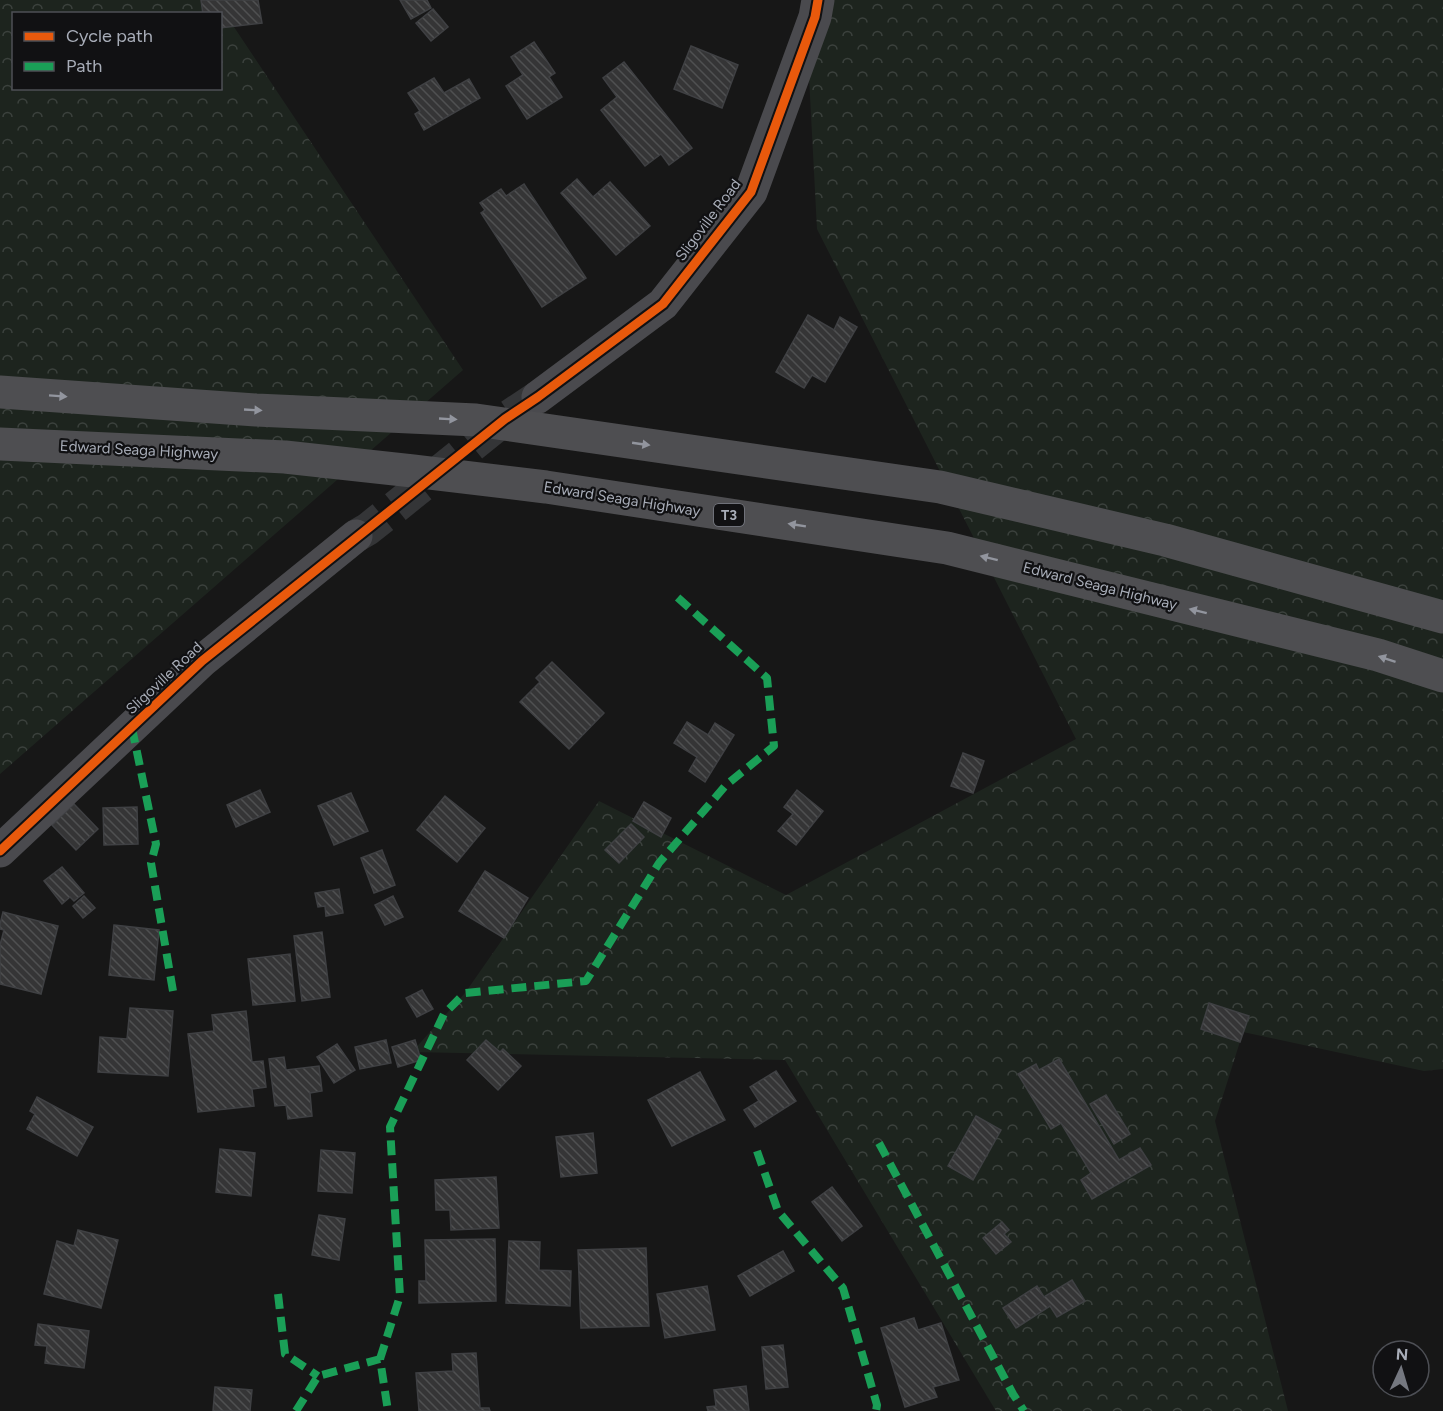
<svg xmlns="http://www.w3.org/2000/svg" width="1443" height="1411" font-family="Figtree,sans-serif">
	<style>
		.forest { fill: url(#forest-crowns); fill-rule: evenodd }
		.building { fill: url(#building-back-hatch); stroke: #3f4043; stroke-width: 1.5 }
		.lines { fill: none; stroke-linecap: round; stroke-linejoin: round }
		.secondary-tunnel { stroke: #343537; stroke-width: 33; stroke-dasharray: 33 16; stroke-linecap: butt }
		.secondary { stroke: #4a4a4e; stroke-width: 33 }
		.highway { stroke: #4e4e51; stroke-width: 33 }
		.quiet { stroke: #1a9f57; stroke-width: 8; stroke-dasharray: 15 8; stroke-linecap: butt }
		.cycleway-casing { stroke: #111113; stroke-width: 13 }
		.cycleway { stroke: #e8590c; stroke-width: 9 }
		.oneway { fill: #92959e }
		.labels { text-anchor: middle; stroke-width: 4.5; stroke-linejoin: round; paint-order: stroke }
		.shield { fill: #111113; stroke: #7b7e86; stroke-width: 1.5 }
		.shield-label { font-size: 14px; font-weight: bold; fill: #a8adb8 }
		.street-label { font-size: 15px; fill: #a8adb8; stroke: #111113 }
	</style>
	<defs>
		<pattern id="forest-crowns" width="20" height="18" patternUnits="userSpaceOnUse" patternTransform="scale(1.5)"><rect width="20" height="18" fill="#1d241e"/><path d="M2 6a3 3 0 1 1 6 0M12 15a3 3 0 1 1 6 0" fill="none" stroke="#3b413d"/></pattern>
		<pattern id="building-back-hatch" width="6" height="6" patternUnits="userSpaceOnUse" patternTransform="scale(1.5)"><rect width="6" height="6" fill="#353536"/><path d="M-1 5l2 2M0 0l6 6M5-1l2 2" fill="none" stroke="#4f5051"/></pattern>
	</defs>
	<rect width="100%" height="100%" fill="#171717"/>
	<!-- forest -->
	<g class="forest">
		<path d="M0,0H216L463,370L0,774ZM14,14H220V88H14Z"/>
		<polygon points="805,0 1443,0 1443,1069 1424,1071 1243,1032 1215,1121 1288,1411 996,1411 785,1060 412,1052 465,993 599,801 786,895 1076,739 817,229"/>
	</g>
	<!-- building -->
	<g class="building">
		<polygon points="201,0 258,0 262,23 220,28 220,14 203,14"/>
		<polygon points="400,0 427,0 431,8 411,19"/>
		<polygon points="433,9 448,27 431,41 416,23"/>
		<polygon points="534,42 555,73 549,77 562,97 527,119 506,86 523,75 511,57"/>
		<polygon points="691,46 738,65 722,108 674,89"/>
		<polygon points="624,62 692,148 669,165 661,154 645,166 601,110 617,97 603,78"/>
		<polygon points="434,78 444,93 469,79 480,98 424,130 415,114 420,111 408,93"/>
		<polygon points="577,179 593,197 610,182 650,226 616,255 561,193"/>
		<polygon points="524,184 586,278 542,307 481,213 485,210 480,203 501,189 506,196"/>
		<polygon points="808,315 834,330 840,317 857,327 825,382 812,375 804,388 776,372"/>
		<polygon points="552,662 604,713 569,749 520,702 540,682 536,678"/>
		<polygon points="687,722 708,735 715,723 734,735 705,782 689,771 697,757 674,743"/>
		<polygon points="963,753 984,761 973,793 951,786"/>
		<polygon points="260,790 270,812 236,827 227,805"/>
		<polygon points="797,790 823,811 796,845 778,831 793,814 784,807"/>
		<polygon points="351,793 368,831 334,845 318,806"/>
		<polygon points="445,796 485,828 457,862 417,830"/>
		<polygon points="644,802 671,818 661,837 633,821"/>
		<polygon points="74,804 98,829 76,850 52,825"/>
		<polygon points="137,807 138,844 104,845 103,808"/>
		<polygon points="631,824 644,837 619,863 605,850"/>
		<polygon points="382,850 395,885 374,893 361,858"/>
		<polygon points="62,867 84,893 74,901 70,897 62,904 44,881"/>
		<polygon points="485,871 528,898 504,938 459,911"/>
		<polygon points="339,889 343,913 326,916 325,906 318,907 315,893"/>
		<polygon points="84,896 95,908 83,918 73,906"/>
		<polygon points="393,896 403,917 385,925 375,905"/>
		<polygon points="3,912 58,926 41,994 0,984 0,945 4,930 0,929 0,924"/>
		<polygon points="114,925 159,930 154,980 109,975"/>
		<polygon points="322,932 330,997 302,1001 294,936"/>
		<polygon points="290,954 295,1001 253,1005 248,959"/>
		<polygon points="422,990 433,1009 417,1017 406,998"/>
		<polygon points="1209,1003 1249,1016 1240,1042 1201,1029"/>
		<polygon points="130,1008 173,1011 168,1076 98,1072 100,1037 127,1039"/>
		<polygon points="246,1011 252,1062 263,1061 266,1087 252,1089 254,1106 198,1112 188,1034 214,1031 212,1015"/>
		<polygon points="386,1040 391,1063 360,1069 355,1047"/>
		<polygon points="415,1040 421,1060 398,1067 392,1047"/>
		<polygon points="486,1040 500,1052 503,1049 521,1066 498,1090 467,1060"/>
		<polygon points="337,1044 355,1070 334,1083 317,1057"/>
		<polygon points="284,1057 286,1070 319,1066 322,1091 310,1093 312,1116 288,1119 286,1105 275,1106 269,1059"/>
		<polygon points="1059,1059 1119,1160 1140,1148 1151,1165 1092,1199 1081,1180 1091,1173 1061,1123 1051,1129 1018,1074 1036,1064 1039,1070"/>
		<polygon points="776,1071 796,1101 755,1127 744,1110 759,1101 750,1087"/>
		<polygon points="700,1072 725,1120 672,1146 648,1100"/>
		<polygon points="1106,1095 1130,1134 1114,1144 1090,1104"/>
		<polygon points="37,1097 93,1127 77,1156 27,1129 35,1114 30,1111"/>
		<polygon points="976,1116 1001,1130 973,1180 948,1166"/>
		<polygon points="593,1133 597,1173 561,1177 556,1137"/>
		<polygon points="220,1149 255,1153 251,1196 216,1192"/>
		<polygon points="321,1150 355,1153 352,1193 318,1191"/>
		<polygon points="496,1177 499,1228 451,1230 450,1210 436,1210 435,1180"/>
		<polygon points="832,1187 862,1226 842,1241 812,1202"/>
		<polygon points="319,1215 345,1219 339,1260 312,1255"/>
		<polygon points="1002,1222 1009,1230 1004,1234 1011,1242 996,1254 983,1238"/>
		<polygon points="78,1230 118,1240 101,1308 44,1294 57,1241 74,1246"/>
		<polygon points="495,1239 496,1301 419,1303 419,1281 426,1281 425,1240"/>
		<polygon points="509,1241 540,1242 539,1270 571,1271 570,1306 506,1303"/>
		<polygon points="646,1248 649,1326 581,1328 578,1250"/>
		<polygon points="783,1251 794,1271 750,1296 738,1276"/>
		<polygon points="1072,1280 1085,1301 1057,1317 1050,1306 1016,1328 1003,1308 1037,1286 1044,1297"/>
		<polygon points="707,1286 715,1330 665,1338 657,1294"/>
		<polygon points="914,1318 918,1330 941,1323 959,1380 933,1387 937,1397 905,1407 881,1328"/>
		<polygon points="38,1324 89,1331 84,1368 45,1363 47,1346 35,1345"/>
		<polygon points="783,1345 788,1387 766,1389 762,1347"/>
		<polygon points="476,1353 480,1408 489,1408 490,1411 419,1411 416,1373 453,1371 452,1354"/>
		<polygon points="746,1386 749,1411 708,1411 707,1407 716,1406 714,1390"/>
		<polygon points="215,1387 252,1390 250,1411 213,1411"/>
	</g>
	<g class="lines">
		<!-- secondary-tunnel -->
		<polyline class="secondary-tunnel" points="356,536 368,529 505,419 538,397"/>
		<!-- secondary -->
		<g class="secondary">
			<polyline points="538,397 663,304 751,192 815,17 818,0"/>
			<polyline points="0,851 202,661 356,536"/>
		</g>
		<!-- highway -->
		<g class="highway">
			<polyline points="0,392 256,410 476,420 940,487 1165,540 1443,617"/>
			<polyline points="0,444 285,457 413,471 546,487 947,548 1378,655 1443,676"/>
		</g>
		<!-- quiet -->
		<g class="quiet">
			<polyline points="132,728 156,844 151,863 174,997"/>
			<polyline points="879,1143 1013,1394 1024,1411"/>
			<polyline points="757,1151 778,1211 843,1288 877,1405 876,1411"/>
			<polyline points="278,1294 285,1354 318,1376"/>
			<polyline points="380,1359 400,1296 390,1127 444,1014 465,993 586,981 659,863 726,785 774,746 767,678 676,596"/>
			<polyline points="296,1411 318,1376 380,1359 388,1411"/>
		</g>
		<defs>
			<polyline id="cycleway" points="0,851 202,661 505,419 538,397 663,304 751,192 815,17 818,0"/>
		</defs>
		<!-- cycleway casing -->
		<use href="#cycleway" class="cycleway-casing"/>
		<!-- cycleway -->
		<use href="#cycleway" class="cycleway"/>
	</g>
	<!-- one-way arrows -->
	<defs><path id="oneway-solid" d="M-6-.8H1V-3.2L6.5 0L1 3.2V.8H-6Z" transform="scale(1.5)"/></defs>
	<g class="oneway">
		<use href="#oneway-solid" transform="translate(58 396) rotate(4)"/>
		<use href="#oneway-solid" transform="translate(253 410) rotate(3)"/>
		<use href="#oneway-solid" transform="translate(448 419) rotate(3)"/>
		<use href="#oneway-solid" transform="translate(641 444) rotate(8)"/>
		<use href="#oneway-solid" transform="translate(797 525) rotate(-171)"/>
		<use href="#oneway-solid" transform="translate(989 558) rotate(-166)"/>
		<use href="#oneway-solid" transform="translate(1198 611) rotate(-166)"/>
		<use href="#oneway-solid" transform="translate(1387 659) rotate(-162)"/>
	</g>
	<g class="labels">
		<!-- shield labels -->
		<rect class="shield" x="714" y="504" width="30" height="22" rx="4.5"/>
		<g class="shield-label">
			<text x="729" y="520">T3</text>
		</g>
		<!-- street labels -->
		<g class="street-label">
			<text transform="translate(708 220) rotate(-53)" y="5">Sligoville Road</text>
			<text transform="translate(139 450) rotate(3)" y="5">Edward Seaga Highway</text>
			<text transform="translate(622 499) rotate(9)" y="5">Edward Seaga Highway</text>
			<text transform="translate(1100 586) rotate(14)" y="5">Edward Seaga Highway</text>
			<text transform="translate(164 678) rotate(-43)" y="5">Sligoville Road</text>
		</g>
	</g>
	<!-- legend -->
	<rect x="12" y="12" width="210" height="78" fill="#111113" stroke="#4d4f55" stroke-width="1.5"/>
	<rect x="24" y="32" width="30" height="9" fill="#e8590c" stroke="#4d4f55" stroke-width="1.5"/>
	<text x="66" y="42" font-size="18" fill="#a8adb8">Cycle path</text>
	<rect x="24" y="62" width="30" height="9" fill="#1a9f57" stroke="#4d4f55" stroke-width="1.5"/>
	<text x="66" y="72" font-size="18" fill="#a8adb8">Path</text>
	<!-- north arrow -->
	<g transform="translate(1401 1369) rotate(4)"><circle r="28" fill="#111113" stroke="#4d4f55" stroke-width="1.5"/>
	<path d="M0-4.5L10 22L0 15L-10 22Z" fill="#757880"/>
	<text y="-9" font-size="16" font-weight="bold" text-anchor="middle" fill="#a8adb8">N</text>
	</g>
</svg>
